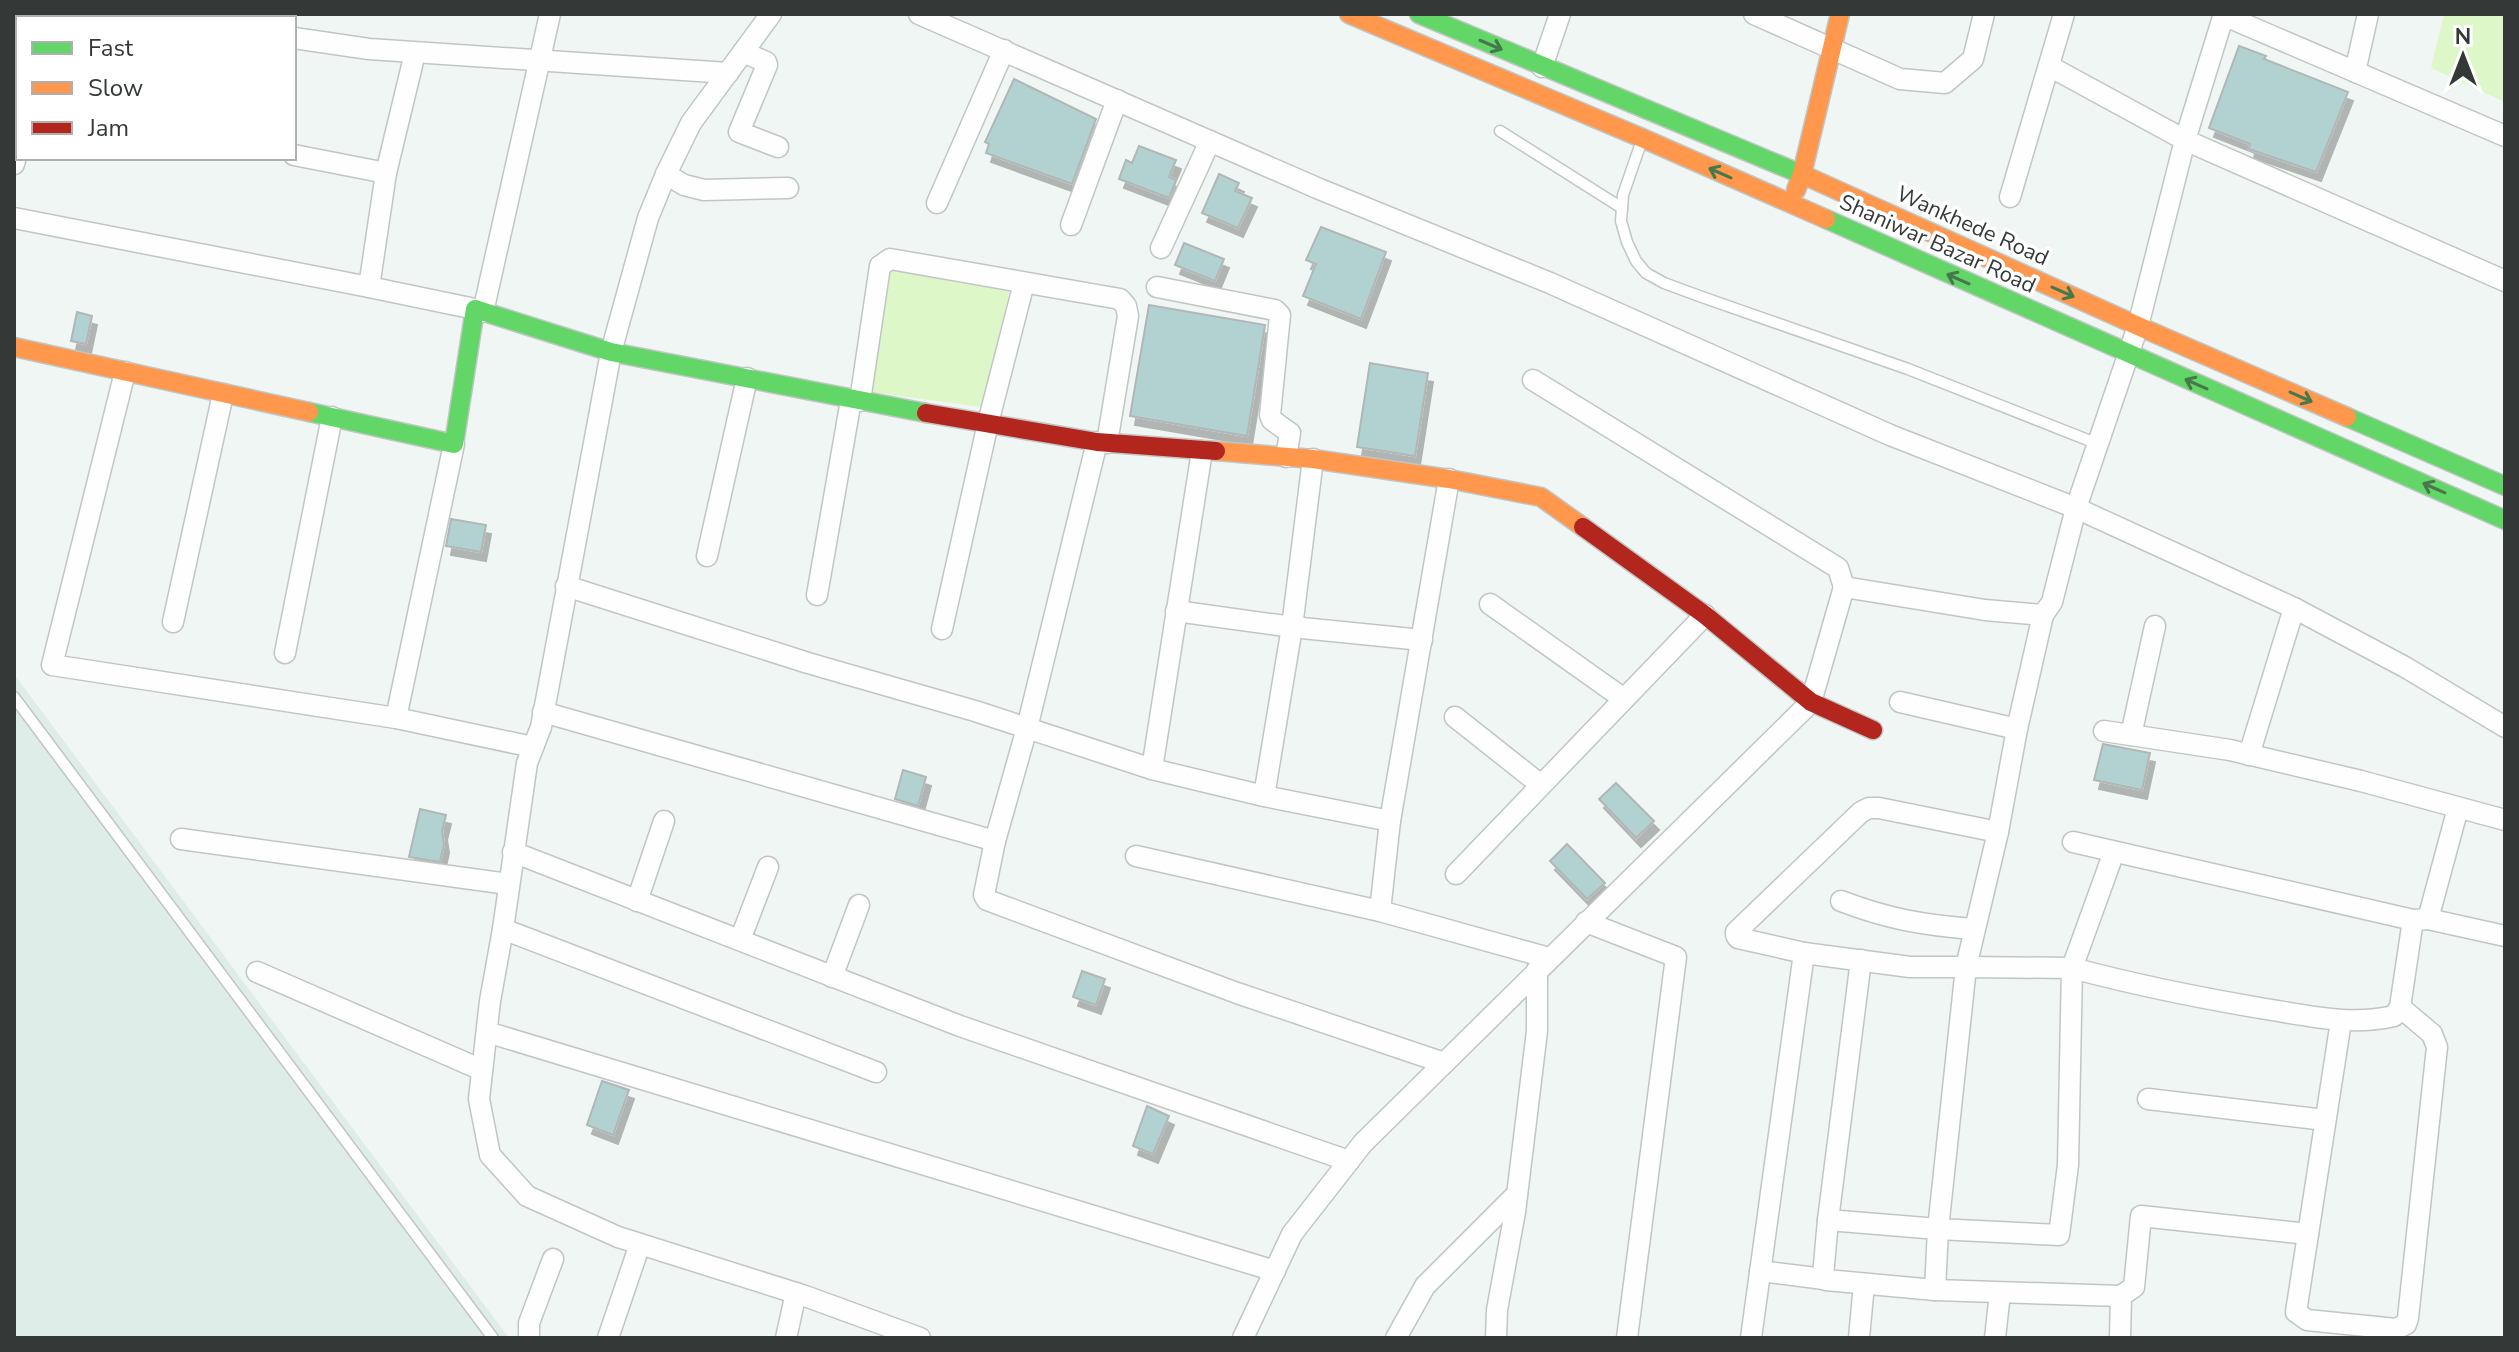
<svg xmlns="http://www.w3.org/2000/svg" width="2519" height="1352" font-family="'Nunito Sans',sans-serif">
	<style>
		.built { fill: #deede7 }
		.green { fill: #def7c8 }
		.building { fill: #b2d2d1; stroke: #b1b7b6; stroke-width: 2; filter: url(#shadow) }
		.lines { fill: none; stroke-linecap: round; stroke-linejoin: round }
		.lane-casing { stroke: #c1c6c5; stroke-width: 13 }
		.street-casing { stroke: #c1c6c5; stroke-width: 23 }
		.fast-casing { stroke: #c1c6c5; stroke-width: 21 }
		.slow-casing { stroke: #c1c6c5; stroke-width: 21 }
		.jam-casing { stroke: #c1c6c5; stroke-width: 21 }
		.lane { stroke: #fdfefd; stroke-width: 10 }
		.street { stroke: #fdfefd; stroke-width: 20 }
		.fast { stroke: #63d668; stroke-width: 18 }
		.slow { stroke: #ff974d; stroke-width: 18 }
		.jam { stroke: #b3261e; stroke-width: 18 }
		.oneway { stroke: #47784b }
		.labels { text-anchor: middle; stroke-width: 7; stroke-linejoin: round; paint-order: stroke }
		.street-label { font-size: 22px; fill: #343938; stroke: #fff }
	</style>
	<defs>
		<filter id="shadow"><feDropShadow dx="5" dy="9" stdDeviation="0" flood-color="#0004"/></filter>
	</defs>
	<rect width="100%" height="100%" fill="#f0f6f4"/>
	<!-- built -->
	<polygon class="built" points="14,674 509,1338 14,1338"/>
	<!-- green -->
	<g class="green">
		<polygon points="2444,14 2505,14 2505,102 2431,68"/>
		<polygon points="890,268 1010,289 986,399 981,407 871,392"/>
	</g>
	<!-- building -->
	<g class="building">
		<polygon points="2239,46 2266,56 2264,59 2348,92 2316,172 2249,149 2250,144 2209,128"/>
		<polygon points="1014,79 1096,119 1072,184 986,153 989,144 985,142"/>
		<polygon points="1139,146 1176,160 1169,177 1176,180 1169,198 1119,179 1126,160 1132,163"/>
		<polygon points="1219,174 1239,183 1235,191 1252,198 1238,228 1202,213"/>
		<polygon points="1321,227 1386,252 1361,319 1303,296 1316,264 1306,260"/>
		<polygon points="1184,243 1224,259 1215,281 1175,265"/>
		<polygon points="1149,305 1265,325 1247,436 1130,416"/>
		<polygon points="77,312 92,316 86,344 71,341"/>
		<polygon points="1370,363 1428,373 1415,456 1357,447"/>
		<polygon points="451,519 486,525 481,552 446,546"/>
		<polygon points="2103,744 2150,753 2142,790 2094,780"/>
		<polygon points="903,770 926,777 918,806 895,799"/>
		<polygon points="1616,783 1654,821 1636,838 1599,799"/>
		<polygon points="420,809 446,815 442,831 444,844 440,862 409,857"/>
		<polygon points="1567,844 1605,883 1587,899 1550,861"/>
		<polygon points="1082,971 1105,979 1096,1005 1073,997"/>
		<polygon points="602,1081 629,1090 613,1135 587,1125"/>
		<polygon points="1147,1106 1169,1116 1153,1154 1133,1146"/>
	</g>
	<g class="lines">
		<defs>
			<g id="lane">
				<polyline points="1500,131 1622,208"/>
				<polyline points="1642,140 1623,195 1621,221 1627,242 1636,261 1646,273 1664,283 1702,297 1908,369 2098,444"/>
				<polyline points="14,697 493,1338"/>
			</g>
			<g id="street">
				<polyline points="178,14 193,18"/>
				<polyline points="771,14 691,123 666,174 648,218 611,352 541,727 527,763 503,929 490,1001 479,1099 490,1155 527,1196 618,1237 805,1296 920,1338"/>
				<polyline points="919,14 1317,188 1550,283 1890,435 2076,508 2294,608 2405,667 2505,727"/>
				<polyline points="1754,14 1900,79 1945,83 1973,59 1984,14"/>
				<polyline points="2223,15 2505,136"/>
				<polyline points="51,18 52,14"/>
				<polyline points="221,18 222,14"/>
				<polyline points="294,38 369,49 728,73"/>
				<polyline points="743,52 766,62 767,65 739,132 778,147"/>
				<polyline points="2049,66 2185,140 2505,281"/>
				<polyline points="1542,67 1560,14"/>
				<polyline points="2355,72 2368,14"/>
				<polyline points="294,155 386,173 415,53"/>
				<polyline points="14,164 18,149"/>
				<polyline points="666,174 684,185 704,190 788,188"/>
				<polyline points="2010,197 2064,14"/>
				<polyline points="937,203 1004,50"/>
				<polyline points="14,218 369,287 386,173"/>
				<polyline points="1071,225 1117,100"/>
				<polyline points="1161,248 1210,141"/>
				<polyline points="369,287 475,309"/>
				<polyline points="1157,287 1275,310 1280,315 1270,415 1272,420 1290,433 1286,457"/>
				<polyline points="483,312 550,14"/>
				<polyline points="125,372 52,665 396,718 533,747"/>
				<polyline points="1533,380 1838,568 1844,587"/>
				<polyline points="860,401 880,266 890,259 1120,299 1126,306 1128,316 1107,443"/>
				<polyline points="1097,442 1027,728 995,841 984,895 987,900 1237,993 1444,1063"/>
				<polyline points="707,556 747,378"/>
				<polyline points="566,586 808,663 975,711 1152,769 1264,796 1390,821 1380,911 1549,958"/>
				<polyline points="817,595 851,400"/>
				<polyline points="1490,604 1624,699"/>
				<polyline points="1176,611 1292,627 1422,640"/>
				<polyline points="173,622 223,394"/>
				<polyline points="942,629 988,423 1024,283"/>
				<polyline points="285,653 332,417"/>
				<polyline points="1900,702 2017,729"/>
				<polyline points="543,712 995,841"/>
				<polyline points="1455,717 1541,785"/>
				<polyline points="396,718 454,444"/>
				<polyline points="2104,731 2230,750 2361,781 2505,820"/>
				<polyline points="2131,735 2155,626"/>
				<polyline points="2249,755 2294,608"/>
				<polyline points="1152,769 1202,451"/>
				<polyline points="1264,796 1292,627 1313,459"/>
				<polyline points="1390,821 1449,479"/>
				<polyline points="181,839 508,884"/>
				<polyline points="2073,842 2413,920 2428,919 2458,808"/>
				<polyline points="513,852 960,1026 1349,1161"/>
				<path d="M2114,852L2072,968C2136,985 2200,998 2266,1009C2309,1016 2351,1026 2394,1016L2400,1007L2413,920"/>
				<polyline points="1136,856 1380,911"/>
				<polyline points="1456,874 1705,615"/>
				<polyline points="637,901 664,821"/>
				<path d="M1841,901C1888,919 1923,925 1973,929"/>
				<polyline points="2428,919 2505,936"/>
				<polyline points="1586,922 1676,957 1627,1338"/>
				<polyline points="503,929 876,1072"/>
				<polyline points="740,940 768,867"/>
				<polyline points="1804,953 1738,938 1736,935 1736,932 1861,812 1869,808 1879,808 1998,832"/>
				<polyline points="1861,960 1828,1220 1938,1229 1935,1290"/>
				<polygon points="1966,967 2072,968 2068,1165 2059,1235 1938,1229"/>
				<polyline points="257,972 482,1070"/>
				<polyline points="832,977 859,905"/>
				<polyline points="2341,1021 2296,1312 2307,1320 2396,1329 2406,1324 2408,1318 2437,1047 2432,1034 2400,1007"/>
				<polyline points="487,1032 1275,1271"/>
				<polyline points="2148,1099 2325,1120"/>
				<polyline points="1828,1220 1823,1276 1826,1280 1935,1290 2121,1296 2120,1338"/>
				<polyline points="1760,1271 1824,1279"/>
				<polyline points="2121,1296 2134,1287 2141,1216 2308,1234"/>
				<polyline points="529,1338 529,1323 553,1259"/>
				<polyline points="608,1338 640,1244"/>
				<polyline points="786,1338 796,1293"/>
				<polyline points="1243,1338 1292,1234 1363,1143 1811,702 1844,587 1985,610 2043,615 2052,602 2076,508 2138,326 2185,140 2224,14"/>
				<polyline points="1396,1338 1425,1286 1517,1194"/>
				<polyline points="1496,1338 1497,1310 1515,1212 1537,1031 1537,970"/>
				<polyline points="1751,1338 1804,953 1910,967 1966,967 1998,832 2017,729 2043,615"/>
				<polyline points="1859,1338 1864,1284"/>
				<polyline points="1995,1338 2000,1293"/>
			</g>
			<g id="fast">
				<polyline points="1419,14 1808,177"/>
				<polyline points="1826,219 2505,520"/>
				<polyline points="309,412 454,444 475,309 611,352 926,413"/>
				<polyline points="2347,417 2505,486"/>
			</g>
			<g id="slow">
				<polyline points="1349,14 1642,138 1826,219"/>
				<polyline points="1808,177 2138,326 2347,417"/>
				<polyline points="1796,190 1802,174 1840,14"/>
				<polyline points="14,347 309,412"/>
				<polyline points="1216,451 1313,459 1449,479 1541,497 1583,527"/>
			</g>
			<g id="jam">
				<polyline points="926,413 1097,442 1216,451"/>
				<polyline points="1583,527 1705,615 1811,702 1873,730"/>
			</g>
		</defs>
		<!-- lane casing -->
		<use href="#lane" class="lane-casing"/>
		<!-- street casing -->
		<use href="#street" class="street-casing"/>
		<!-- fast casing -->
		<use href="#fast" class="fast-casing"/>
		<!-- slow casing -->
		<use href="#slow" class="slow-casing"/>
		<!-- jam casing -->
		<use href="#jam" class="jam-casing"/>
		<!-- lane -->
		<use href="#lane" class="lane"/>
		<!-- street -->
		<use href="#street" class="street"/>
		<!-- fast -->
		<use href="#fast" class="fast"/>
		<!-- slow -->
		<use href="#slow" class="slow"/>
		<!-- jam -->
		<use href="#jam" class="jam"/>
	</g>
	<!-- one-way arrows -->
	<defs><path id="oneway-shaft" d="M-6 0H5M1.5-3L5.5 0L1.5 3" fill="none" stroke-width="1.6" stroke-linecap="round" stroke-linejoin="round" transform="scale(2)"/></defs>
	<g class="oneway">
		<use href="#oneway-shaft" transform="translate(1491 45) rotate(23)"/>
		<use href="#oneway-shaft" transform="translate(1720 173) rotate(-156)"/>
		<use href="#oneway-shaft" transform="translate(1958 279) rotate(-156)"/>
		<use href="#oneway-shaft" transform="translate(2063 292) rotate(24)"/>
		<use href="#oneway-shaft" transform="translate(2196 384) rotate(-156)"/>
		<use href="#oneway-shaft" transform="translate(2301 397) rotate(24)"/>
		<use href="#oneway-shaft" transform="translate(2434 488) rotate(-156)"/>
	</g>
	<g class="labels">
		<!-- street labels -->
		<g class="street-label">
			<text transform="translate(1973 225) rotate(24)" y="8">Wankhede Road</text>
			<text transform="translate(1938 243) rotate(24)" y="8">Shaniwar Bazar Road</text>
		</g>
	</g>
	<!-- border -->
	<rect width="2519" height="1352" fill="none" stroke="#343938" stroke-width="32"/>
	<!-- legend -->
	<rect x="16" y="16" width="280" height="144" fill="#ffffff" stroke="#aeb0af" stroke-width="2"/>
	<rect x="32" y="42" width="40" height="12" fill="#63d668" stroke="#aeb0af" stroke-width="2"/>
	<text x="88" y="56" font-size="24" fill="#343938">Fast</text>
	<rect x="32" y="82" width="40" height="12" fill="#ff974d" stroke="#aeb0af" stroke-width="2"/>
	<text x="88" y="96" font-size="24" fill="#343938">Slow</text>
	<rect x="32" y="122" width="40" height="12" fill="#b3261e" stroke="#aeb0af" stroke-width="2"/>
	<text x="88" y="136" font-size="24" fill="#343938">Jam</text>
	<!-- north arrow -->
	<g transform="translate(2463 56)" stroke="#ffffff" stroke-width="6" paint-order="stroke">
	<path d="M0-6L14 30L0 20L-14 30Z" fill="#343938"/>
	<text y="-12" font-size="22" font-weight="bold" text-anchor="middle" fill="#343938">N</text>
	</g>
</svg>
